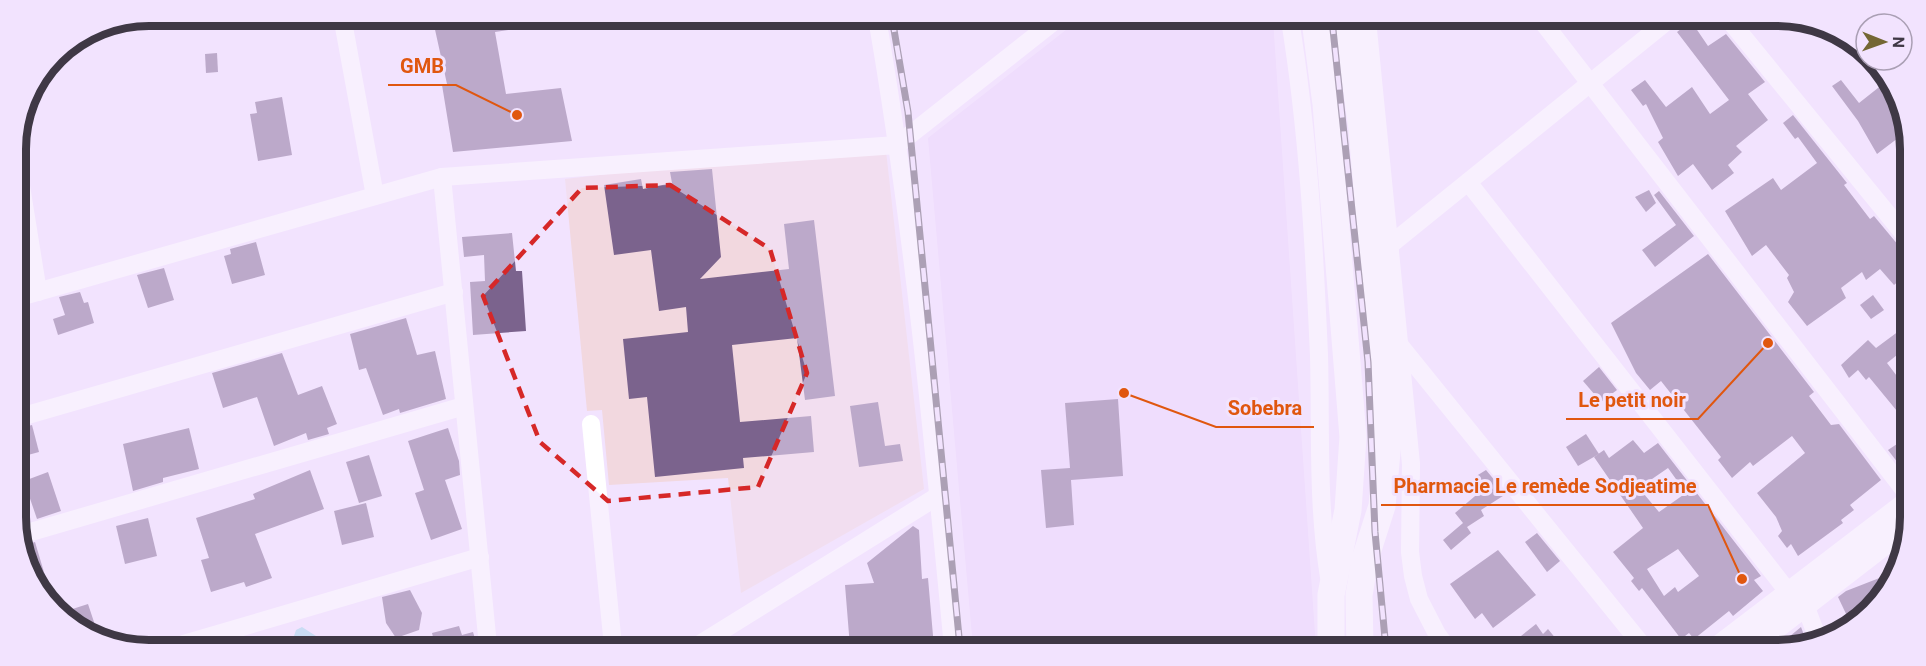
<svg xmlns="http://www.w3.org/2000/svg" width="1926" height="666" font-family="Roboto,sans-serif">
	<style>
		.commercial { fill: #f2d8df }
		.built { fill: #ebd4fc }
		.water { fill: #97d2e9 }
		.building { fill: #7b638d; fill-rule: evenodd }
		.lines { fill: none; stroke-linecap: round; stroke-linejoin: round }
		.minor { stroke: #fff; stroke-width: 18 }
		.major { stroke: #fff; stroke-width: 22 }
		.highway { stroke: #fff; stroke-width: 27 }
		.rail-casing { stroke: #574f5e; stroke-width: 7 }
		.rail { stroke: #f2e3fe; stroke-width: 4.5; stroke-dasharray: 14; stroke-linecap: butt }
		.marked { fill: none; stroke: #d62828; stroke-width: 4.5; stroke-dasharray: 12 8; stroke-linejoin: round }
		.rim { fill: none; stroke: #3f3845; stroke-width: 8 }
		.leader { fill: none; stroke: #e0570f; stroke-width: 2 }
		.callout-dot { fill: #e0570f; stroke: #f2e3fe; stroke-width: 2 }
		.callout-label { font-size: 20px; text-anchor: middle; font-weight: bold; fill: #e0570f; stroke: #f2e3fe; stroke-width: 6; stroke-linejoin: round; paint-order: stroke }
	</style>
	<rect width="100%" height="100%" fill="#f2e3fe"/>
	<!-- commercial -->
	<polygon class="commercial" points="885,142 924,489 741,593 728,478 609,485 602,410 587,411 565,179"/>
	<!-- built -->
	<polygon class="built" points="1080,19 1273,20 1316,649 973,647 928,138"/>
	<!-- water -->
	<polygon class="water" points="302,627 316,636 314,645 297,645 293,639 296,630"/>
	<!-- building -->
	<g class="building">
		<polygon points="432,16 552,17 552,23 495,32 506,94 561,88 572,141 453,152 442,85 447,84"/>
		<polygon points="1691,21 1708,46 1726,34 1765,82 1748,94 1768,120 1736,146 1742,152 1728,165 1734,173 1712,190 1693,164 1678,176 1658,142 1663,138 1646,104 1643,106 1631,90 1645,80 1666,107 1692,87 1710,114 1729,100 1677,32"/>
		<polygon points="217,53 218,72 206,73 205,54"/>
		<polygon points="1841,80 1859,103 1883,84 1897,102 1903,116 1894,123 1902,135 1877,154 1858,121 1832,86"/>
		<polygon points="282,97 292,155 258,161 250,114 257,113 255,102"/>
		<polygon points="1793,115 1847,183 1844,185 1870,219 1874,216 1899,246 1908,250 1908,255 1901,261 1908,273 1894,285 1880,269 1866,280 1862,272 1841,288 1846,298 1807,326 1788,302 1794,292 1787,278 1789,275 1766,245 1752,256 1725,211 1773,178 1781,190 1817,163 1798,137 1795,139 1783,123"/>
		<polygon points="712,169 721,257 700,279 789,269 784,224 814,220 835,396 805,400 797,338 732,345 740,422 811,416 814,452 743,458 744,468 655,477 647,397 629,399 623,339 688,332 686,307 659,311 651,250 614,255 604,185 641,179 643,189 672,183 670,172"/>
		<polygon points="1649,190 1656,203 1646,212 1635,197"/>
		<polygon points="1659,191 1694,236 1655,267 1642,250 1676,225 1654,195"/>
		<polygon points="512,233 516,271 522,271 526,331 473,335 470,282 485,281 484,255 464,257 462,237"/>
		<polygon points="256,242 265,275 232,284 224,256 231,254 230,249"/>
		<polygon points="1708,254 1814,392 1809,396 1831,425 1839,424 1881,480 1850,505 1854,510 1841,520 1843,523 1798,556 1791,544 1787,548 1778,536 1782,531 1776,517 1757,493 1805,453 1792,436 1753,466 1750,462 1732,478 1718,460 1721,457 1661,381 1650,390 1636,373 1611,323"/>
		<polygon points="164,268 174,300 148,308 137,275"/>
		<polygon points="80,292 84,303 88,302 94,323 58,335 53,319 65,315 59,297"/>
		<polygon points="1873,295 1884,310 1871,319 1860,305"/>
		<polygon points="406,318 417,355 435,351 446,399 400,413 399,409 383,415 366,368 359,370 350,334"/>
		<polygon points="1907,325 1907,347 1887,363 1906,388 1906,422 1869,377 1866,380 1858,370 1849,378 1841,365 1868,340 1876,348"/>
		<polygon points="282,353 298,395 322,386 337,424 327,428 329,434 308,440 306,433 274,446 257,397 223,408 212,373"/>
		<polygon points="1599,367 1617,390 1601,402 1583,381"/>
		<polygon points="1118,399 1123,476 1071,480 1074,525 1046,528 1041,470 1070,468 1065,403"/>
		<polygon points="878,402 885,446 900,444 903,461 859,467 850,406"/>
		<polygon points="32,425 39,452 17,458 17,429"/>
		<polygon points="189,428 199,469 163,478 163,482 133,491 123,444"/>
		<polygon points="448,428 459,461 460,475 445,480 462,529 431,540 415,493 424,490 408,441"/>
		<polygon points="1586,434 1599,454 1578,466 1566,447"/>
		<polygon points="1906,438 1905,457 1898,463 1888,450"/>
		<path d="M1633,440L1644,453L1658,443L1761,576L1754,580L1763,591L1733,616L1729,611L1694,639L1689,633L1681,639L1642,588L1639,591L1631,581L1634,578L1613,552L1643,528L1594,457L1604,450L1609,458ZM1668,468L1686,493L1659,512L1639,488ZM1678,549L1699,576L1678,592L1675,587L1664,596L1647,569Z"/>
		<polygon points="369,455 382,496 359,503 346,462"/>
		<polygon points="310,470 324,509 255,534 272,578 246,587 244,582 211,592 201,560 209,558 196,518 255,499 253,494"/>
		<polygon points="1486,470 1506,494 1481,510 1484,516 1467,527 1471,533 1451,550 1443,540 1463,523 1455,513 1481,491 1473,478"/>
		<polygon points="48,472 61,511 37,519 24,481"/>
		<polygon points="366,503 374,537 342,545 334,511"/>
		<polygon points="148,518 157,556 125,564 116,526"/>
		<polygon points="913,526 919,530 922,579 928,578 934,647 850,647 845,585 874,583 867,563"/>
		<polygon points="1537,533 1560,561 1547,572 1525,542"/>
		<polygon points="35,542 52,599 46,601 19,547"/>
		<polygon points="1498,550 1536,595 1493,628 1482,613 1475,619 1450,584"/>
		<polygon points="1882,577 1885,586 1869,609 1848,618 1838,597 1846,591"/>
		<polygon points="410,590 422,613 419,630 396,638 386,623 382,597"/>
		<polygon points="88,604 100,640 60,613"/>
		<polygon points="1536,624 1543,634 1548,629 1565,650 1531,650 1521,636"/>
		<polygon points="459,626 462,635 473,632 477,645 435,645 432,633"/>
		<polygon points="1801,627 1807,643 1786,651 1772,651"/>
	</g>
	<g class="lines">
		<!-- minor -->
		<g class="minor">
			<polyline points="342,16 375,196"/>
			<path d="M877,18C913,226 933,437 953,647"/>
			<path d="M1290,20C1308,131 1314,242 1319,355C1321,430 1317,502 1329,577"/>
			<polyline points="1367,20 1411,464 1410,552 1413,576 1419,599 1437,634 1448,649"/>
			<polyline points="1542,21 1905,491"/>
			<polyline points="1731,22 1908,239"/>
			<polyline points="15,149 38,292"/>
			<polyline points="442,177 488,646"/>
			<polyline points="1468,182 1789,593"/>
			<polyline points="1390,245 1667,21"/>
			<polyline points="16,298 442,177 897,145 1057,19"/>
			<polyline points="1397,342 1646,650"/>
			<polyline points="17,418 454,292"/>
			<polyline points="591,424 613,646"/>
			<polyline points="17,536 464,406"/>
			<polyline points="1805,605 1818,639"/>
			<polyline points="184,644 480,557"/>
			<polyline points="697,646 938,496"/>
		</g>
		<!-- major -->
		<g class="major">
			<polyline points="1714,650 1905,504"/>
			<polyline points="1746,651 1904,529"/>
		</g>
		<!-- highway -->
		<g class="highway">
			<polyline points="1315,20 1326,104 1353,437 1348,510 1331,595 1331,649"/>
			<polyline points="1347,20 1362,129 1388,441 1382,506 1365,559 1359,595 1360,649"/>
		</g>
		<defs>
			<g id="rail">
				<polyline points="892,18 908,112 960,647"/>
				<polyline points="1332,20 1368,362 1375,532 1386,649"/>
			</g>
		</defs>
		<!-- rail casing -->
		<use href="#rail" class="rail-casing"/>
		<!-- rail -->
		<use href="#rail" class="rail"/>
	</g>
	<!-- marked area -->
	<path d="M0 0H1926V666H0ZM670,185L770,249L807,373L758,487L608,501L540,442L483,296L582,188Z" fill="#f2e3fe" fill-opacity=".55" fill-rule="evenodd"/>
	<path class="marked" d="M670,185L770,249L807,373L758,487L608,501L540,442L483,296L582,188Z"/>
	<!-- crop -->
	<path d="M0 0H1926V666H0ZM149 26H1777A123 123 0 0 1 1900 149V517A123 123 0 0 1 1777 640H149A123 123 0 0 1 26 517V149A123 123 0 0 1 149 26Z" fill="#f2e3fe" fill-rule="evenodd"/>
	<path class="rim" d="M149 26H1777A123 123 0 0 1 1900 149V517A123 123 0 0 1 1777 640H149A123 123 0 0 1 26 517V149A123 123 0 0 1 149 26Z"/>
	<!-- callouts -->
	<path class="leader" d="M517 115L456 85H388M1768 343L1698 419H1566M1124 393L1216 427H1314M1742 579L1708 505H1381"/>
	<g class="callout-dot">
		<circle cx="517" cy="115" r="6"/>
		<circle cx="1768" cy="343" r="6"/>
		<circle cx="1124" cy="393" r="6"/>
		<circle cx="1742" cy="579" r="6"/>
	</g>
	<g class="callout-label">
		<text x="422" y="73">GMB</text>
		<text x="1632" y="407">Le petit noir</text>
		<text x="1265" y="415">Sobebra</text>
		<text x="1545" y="493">Pharmacie Le remède Sodjeatime</text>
	</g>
	<!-- north arrow -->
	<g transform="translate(1884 42) rotate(91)"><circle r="28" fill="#f2e3fe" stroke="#aa9fb4" stroke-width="1.5"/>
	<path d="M0-4.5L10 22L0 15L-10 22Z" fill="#746734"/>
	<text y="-9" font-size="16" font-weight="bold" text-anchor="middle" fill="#3f3845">N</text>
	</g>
</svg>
